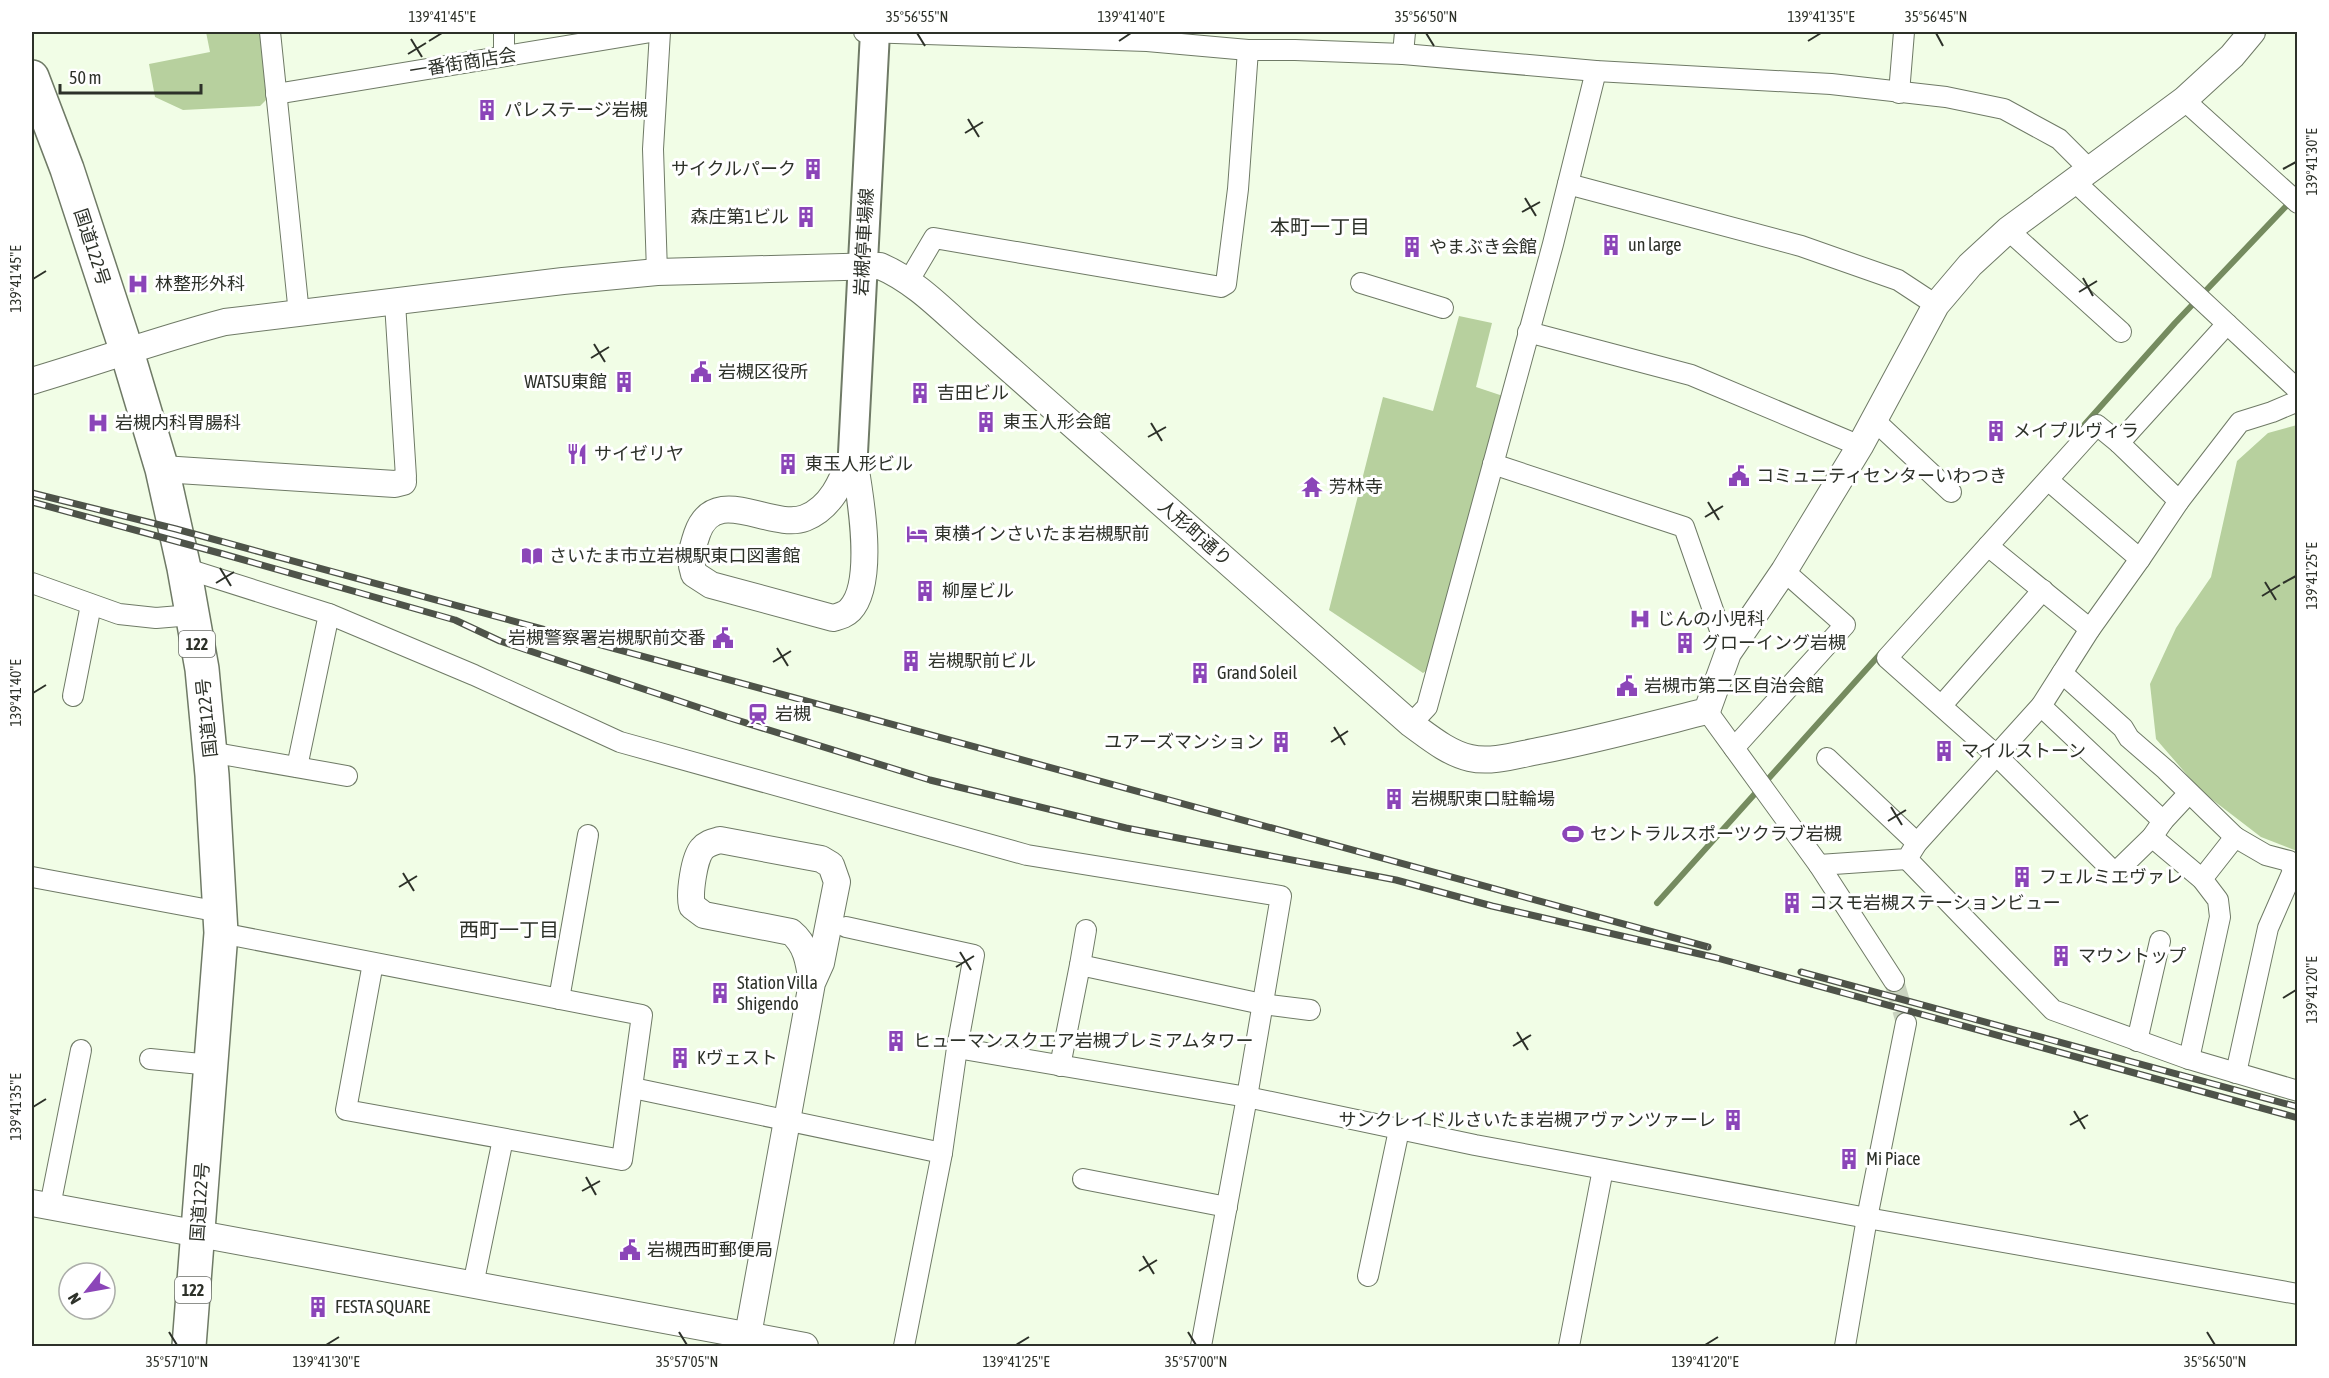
<svg xmlns="http://www.w3.org/2000/svg" width="2329" height="1378" font-family="'Asap Condensed','Noto Sans JP',sans-serif">
	<style>
		.green { fill: #b7d09e }
		.lines { fill: none; stroke-linecap: round; stroke-linejoin: round }
		.stream { stroke: #758b5f; stroke-width: 6 }
		.minor-tunnel { stroke: #cad4c0; stroke-width: 20; stroke-dasharray: 20 10; stroke-linecap: butt }
		.minor-casing { stroke: #6f7a66; stroke-width: 22 }
		.tertiary-casing { stroke: #6f7a66; stroke-width: 28 }
		.secondary-casing { stroke: #6f7a66; stroke-width: 32 }
		.trunk-casing { stroke: #6f7a66; stroke-width: 36 }
		.minor { stroke: #fff; stroke-width: 20 }
		.tertiary { stroke: #fff; stroke-width: 26 }
		.secondary { stroke: #fff; stroke-width: 28 }
		.trunk { stroke: #fff; stroke-width: 33 }
		.rail-casing { stroke: #4e5349; stroke-width: 7 }
		.rail { stroke: #fff; stroke-width: 4.5; stroke-dasharray: 14; stroke-linecap: butt }
		.ticks { fill: none; stroke: #2d3129; stroke-width: 2 }
		.labels { text-anchor: middle; stroke-width: 6; stroke-linejoin: round; paint-order: stroke }
		.shield { fill: #fff; stroke: #6c6f69; stroke-width: 1.5 }
		.shield-label { font-size: 16px; font-weight: bold; fill: #2d3129 }
		.street-label { font-size: 18px; fill: #2d3129; stroke: #fff }
		.poi-label { font-size: 18px; fill: #2d3129; stroke: #fff; text-anchor: start }
		.neighbourhood-label { font-size: 20px; fill: #2d3129; stroke: #fff }
		.neatline { fill: none; stroke: #2d3129; stroke-width: 2 }
		.ticks-label { font-size: 15px; text-anchor: middle; fill: #2d3129 }
	</style>
	<rect width="100%" height="100%" fill="#f1fde6"/>
	<!-- green -->
	<g class="green">
		<polygon points="206,32 261,32 266,100 260,106 183,110 155,97 149,64 210,52"/>
		<polygon points="1459,316 1492,323 1476,387 1506,397 1431,668 1423,673 1329,610 1383,397 1433,411"/>
		<polygon points="2297,425 2297,851 2261,837 2201,791 2156,739 2150,684 2176,628 2211,577 2237,461 2268,433"/>
	</g>
	<g class="lines">
		<!-- stream -->
		<g class="stream">
			<polyline points="2085,424 2175,323 2292,200"/>
			<polyline points="1657,903 1881,653"/>
		</g>
		<!-- minor-tunnel -->
		<polyline class="minor-tunnel" points="1894,981 1906,1023"/>
		<defs>
			<g id="minor">
				<polyline points="270,32 299,314"/>
				<polyline points="864,32 1147,41 1248,50 1295,50 1403,54 1596,71 1831,84 1946,97 2004,109 2059,139 2089,169"/>
				<polyline points="1403,54 1405,32"/>
				<polyline points="504,56 504,32"/>
				<polyline points="1899,93 1904,32"/>
				<polyline points="276,94 651,32"/>
				<polyline points="2184,100 2298,203"/>
				<polyline points="2074,181 2298,390"/>
				<polyline points="1568,184 1801,246 1898,280 1936,305"/>
				<polyline points="2008,230 2121,332"/>
				<polyline points="657,272 653,149 660,32"/>
				<polyline points="908,282 934,238 1221,287 1226,284 1238,189 1248,50"/>
				<polyline points="1361,283 1443,308"/>
				<polyline points="395,303 406,477 403,482"/>
				<polyline points="1528,332 1691,375 1860,446"/>
				<polyline points="1874,420 1951,492"/>
				<polyline points="2119,443 2227,324"/>
				<polyline points="1493,464 1684,527 1728,653"/>
				<polyline points="2049,481 2140,559"/>
				<polyline points="1988,546 2090,629"/>
				<polyline points="184,568 329,614 474,675 620,742 1027,855 1281,896 1247,1097 1201,1346"/>
				<polyline points="32,583 119,614 156,618 192,615"/>
				<polyline points="2062,673 2123,728 2129,738 2166,770 2235,837"/>
				<polyline points="73,696 91,605"/>
				<polyline points="1942,705 2043,590"/>
				<polyline points="2041,706 2163,821 2152,837 2115,873 1996,755 1887,658 2097,425 2119,443 2179,501"/>
				<polyline points="1707,711 1819,865 1894,981"/>
				<polyline points="1411,724 1427,707 1553,244 1596,71"/>
				<polyline points="1734,748 1845,625 1784,571"/>
				<polyline points="210,752 347,776"/>
				<polyline points="1827,758 1917,843"/>
				<polyline points="297,767 329,614"/>
				<polyline points="2163,821 2189,793"/>
				<polyline points="2152,837 2202,879 2218,900 2220,917 2189,1059"/>
				<polyline points="1907,859 2053,1010 2189,1059 2298,1091"/>
				<polyline points="1819,865 1907,859 1917,843 2041,706 2090,629 2140,559 2179,501 2240,422 2272,412 2298,401"/>
				<polyline points="32,877 220,912"/>
				<polyline points="2202,879 2235,837 2266,855 2289,861 2293,871 2268,928 2236,1073"/>
				<polyline points="846,927 974,955 957,1048 942,1153 904,1346"/>
				<polyline points="221,933 642,1015 622,1160 346,1110 373,963"/>
				<polyline points="1080,965 1086,930"/>
				<polyline points="559,999 588,835"/>
				<polyline points="2137,1041 2160,941"/>
				<polyline points="957,1048 1247,1097 1475,1145 1867,1218 2298,1294"/>
				<polyline points="150,1059 211,1065"/>
				<polyline points="1060,1066 1080,965 1262,1004 1310,1010"/>
				<polyline points="633,1088 942,1153"/>
				<polyline points="1083,1179 1227,1207"/>
				<polyline points="50,1206 81,1050"/>
				<polyline points="1368,1276 1399,1130"/>
				<polyline points="473,1285 503,1139"/>
				<polyline points="1569,1346 1603,1169"/>
				<polyline points="1845,1346 1867,1218 1906,1023"/>
			</g>
			<g id="tertiary">
				<path d="M32,381C96,362 160,339 225,322L563,281L657,272L880,266C918,282 948,316 979,342L1411,724C1429,737 1448,753 1470,758C1491,763 1517,755 1538,751C1595,740 1651,725 1707,711L1728,653L1784,571L1860,446L1936,305L1970,265L2008,230L2184,100L2232,56L2252,32"/>
				<path d="M853,453C859,488 877,582 850,610C845,615 840,616 833,618L711,585L694,574C689,559 692,549 697,534C715,482 771,531 805,518C833,507 843,478 853,453Z"/>
				<polyline points="162,469 395,484 403,482"/>
				<polyline points="32,1203 805,1346"/>
				<path d="M746,1346L812,983L821,963L837,882L831,865L821,859L720,840C713,842 707,843 702,849C694,858 689,894 692,906L704,915L791,932C807,945 809,963 812,983"/>
			</g>
			<polyline id="secondary" points="853,453 875,32"/>
			<polyline id="trunk" points="32,77 67,169 127,352 162,469 184,568 202,669 212,775 221,933 189,1346"/>
		</defs>
		<!-- minor casing -->
		<use href="#minor" class="minor-casing"/>
		<!-- tertiary casing -->
		<use href="#tertiary" class="tertiary-casing"/>
		<!-- secondary casing -->
		<use href="#secondary" class="secondary-casing"/>
		<!-- trunk casing -->
		<use href="#trunk" class="trunk-casing"/>
		<!-- minor -->
		<use href="#minor" class="minor"/>
		<!-- tertiary -->
		<use href="#tertiary" class="tertiary"/>
		<!-- secondary -->
		<use href="#secondary" class="secondary"/>
		<!-- trunk -->
		<use href="#trunk" class="trunk"/>
		<defs>
			<g id="rail">
				<polyline points="32,493 176,529 1708,947"/>
				<polyline points="32,502 223,554 455,620 500,641 727,717 930,780 1126,828 1396,880 1492,906 1717,958 2298,1118"/>
				<polyline points="1801,972 2298,1107"/>
			</g>
		</defs>
		<!-- rail casing -->
		<use href="#rail" class="rail-casing"/>
		<!-- rail -->
		<use href="#rail" class="rail"/>
	</g>
	<!-- ticks -->
	<path class="ticks" d="M917,33L925,46M1426,33L1434,46M1936,33L1943,46M411,39L422,57M429,41L442,33M1119,41L1131,33M1808,41L1821,33M408,54L426,43M968,119L979,137M965,133L983,122M2283,169L2296,162M1525,198L1536,216M1522,212L1540,202M2083,278L2093,296M33,279L46,271M2079,292L2097,281M594,344L605,362M591,358L609,347M1151,423L1162,441M1148,437L1166,427M1708,502L1719,520M1705,517L1723,506M220,568L231,586M2265,582L2276,600M216,583L234,572M2283,583L2296,576M2262,596L2280,585M777,648L788,666M773,662L791,651M33,693L46,685M1334,727L1345,745M1331,742L1348,731M1891,807L1902,825M1888,821L1906,810M403,873L414,891M399,887L417,876M960,952L971,970M956,967L974,956M2283,998L2296,990M1517,1032L1528,1050M1513,1046L1531,1035M33,1107L46,1099M2074,1111L2085,1129M2070,1125L2088,1115M586,1177L596,1195M582,1191L600,1181M1143,1256L1154,1274M1139,1271L1157,1260M169,1332L177,1345M679,1332L687,1345M1188,1332L1196,1345M2207,1332L2215,1345M326,1345L339,1337M1016,1345L1029,1337M1705,1345L1718,1337"/>
	<!-- icons -->
	<defs>
		<symbol id="building-bare" viewBox="-9 -9 18 18"><path d="M-4-6H4V6H1V3H-1V6H-4ZM-2.5-4.3h1.7v1.8h-1.7ZM.8-4.3h1.7v1.8H.8ZM-2.5-1h1.7V.8h-1.7ZM.8-1h1.7V.8H.8Z" fill="#8b45b8" stroke="#fff" stroke-width="2.5" paint-order="stroke"/></symbol>
		<symbol id="hospital-bare" viewBox="-9 -9 18 18"><path d="M-5-5h3v3.5h4V-5h3V5h-3V1.5h-4V5h-3Z" fill="#8b45b8" stroke="#fff" stroke-width="2.5" paint-order="stroke"/></symbol>
		<symbol id="civic-bare" viewBox="-9 -9 18 18"><path d="M-.6-6.5H3V-4.5H.6V-3L4-1V1h2V6H-6V1h2V-1L-.6-3ZM-1.2 2.5V6h2.4V2.5Z" fill="#8b45b8" stroke="#fff" stroke-width="2.5" paint-order="stroke"/></symbol>
		<symbol id="restaurant-bare" viewBox="-9 -9 18 18"><path d="M-5-6h1v4h1v-4h1v4h1v-4h1v5L-1.5 .5V6h-2V.5L-5-1ZM5-6V6H3V1.5H1.5Q1.5-4 5-6Z" fill="#8b45b8" stroke="#fff" stroke-width="2.5" paint-order="stroke"/></symbol>
		<symbol id="temple-bare" viewBox="-9 -9 18 18"><path d="M0-6L5-2H3V0L6.5 2.5H4V6H1.5V3h-3V6H-4V2.5H-6.5L-3 0V-2H-5Z" fill="#8b45b8" stroke="#fff" stroke-width="2.5" paint-order="stroke"/></symbol>
		<symbol id="hotel-bare" viewBox="-9 -9 18 18"><path d="M-6-4.5h1.5V1H6V5H4.5V3h-9V5H-6ZM-4 0a1.8 1.8 0 1 1 3.6 0ZM.5 0V-2.5h3Q6-2.5 6 0Z" fill="#8b45b8" stroke="#fff" stroke-width="2.5" paint-order="stroke"/></symbol>
		<symbol id="library-bare" viewBox="-9 -9 18 18"><path d="M-6-4Q-3-5.5-.7-3.5V5Q-3 3-6 4ZM6-4Q3-5.5 .7-3.5V5Q3 3 6 4Z" fill="#8b45b8" stroke="#fff" stroke-width="2.5" paint-order="stroke"/></symbol>
		<symbol id="station-bare" viewBox="-9 -9 18 18"><path d="M-3-6H3Q5-6 5-4V2Q5 4 3 4L4.5 6H3L1.5 4h-3L-3 6H-4.5L-3 4Q-5 4-5 2V-4Q-5-6-3-6ZM-3.5-4v3h7v-3ZM-3.5 1v1.5H-2V1ZM2 1v1.5H3.5V1Z" fill="#8b45b8" stroke="#fff" stroke-width="2.5" paint-order="stroke"/></symbol>
		<symbol id="stadium-bare" viewBox="-9 -9 18 18"><path d="M0-5a6.5 5 0 1 0 0 10a6.5 5 0 1 0 0-10ZM-3.5-1.8h7v3.6h-7Z" fill="#8b45b8" stroke="#fff" stroke-width="2.5" paint-order="stroke"/></symbol>
	</defs>
	<g fill-rule="evenodd">
		<use href="#building-bare" x="472" y="95" width="30" height="30"/>
		<use href="#building-bare" x="798" y="154" width="30" height="30"/>
		<use href="#building-bare" x="791" y="202" width="30" height="30"/>
		<use href="#building-bare" x="1596" y="230" width="30" height="30"/>
		<use href="#building-bare" x="1397" y="232" width="30" height="30"/>
		<use href="#hospital-bare" x="123" y="269" width="30" height="30"/>
		<use href="#civic-bare" x="686" y="357" width="30" height="30"/>
		<use href="#building-bare" x="609" y="367" width="30" height="30"/>
		<use href="#building-bare" x="905" y="378" width="30" height="30"/>
		<use href="#building-bare" x="971" y="407" width="30" height="30"/>
		<use href="#hospital-bare" x="83" y="408" width="30" height="30"/>
		<use href="#building-bare" x="1981" y="416" width="30" height="30"/>
		<use href="#restaurant-bare" x="562" y="439" width="30" height="30"/>
		<use href="#building-bare" x="773" y="449" width="30" height="30"/>
		<use href="#civic-bare" x="1724" y="461" width="30" height="30"/>
		<use href="#temple-bare" x="1297" y="472" width="30" height="30"/>
		<use href="#hotel-bare" x="902" y="519" width="30" height="30"/>
		<use href="#library-bare" x="517" y="541" width="30" height="30"/>
		<use href="#building-bare" x="910" y="576" width="30" height="30"/>
		<use href="#hospital-bare" x="1625" y="604" width="30" height="30"/>
		<use href="#civic-bare" x="708" y="623" width="30" height="30"/>
		<use href="#building-bare" x="1670" y="628" width="30" height="30"/>
		<use href="#building-bare" x="896" y="646" width="30" height="30"/>
		<use href="#building-bare" x="1185" y="658" width="30" height="30"/>
		<use href="#civic-bare" x="1612" y="671" width="30" height="30"/>
		<use href="#station-bare" x="743" y="699" width="30" height="30"/>
		<use href="#building-bare" x="1266" y="727" width="30" height="30"/>
		<use href="#building-bare" x="1929" y="736" width="30" height="30"/>
		<use href="#building-bare" x="1379" y="784" width="30" height="30"/>
		<use href="#stadium-bare" x="1558" y="819" width="30" height="30"/>
		<use href="#building-bare" x="2007" y="862" width="30" height="30"/>
		<use href="#building-bare" x="1777" y="888" width="30" height="30"/>
		<use href="#building-bare" x="2046" y="941" width="30" height="30"/>
		<use href="#building-bare" x="705" y="978" width="30" height="30"/>
		<use href="#building-bare" x="881" y="1026" width="30" height="30"/>
		<use href="#building-bare" x="665" y="1043" width="30" height="30"/>
		<use href="#building-bare" x="1718" y="1105" width="30" height="30"/>
		<use href="#building-bare" x="1834" y="1144" width="30" height="30"/>
		<use href="#civic-bare" x="615" y="1235" width="30" height="30"/>
		<use href="#building-bare" x="303" y="1292" width="30" height="30"/>
	</g>
	<g class="labels">
		<!-- shield labels -->
		<g class="shield">
			<rect x="179" y="631" width="36" height="26" rx="4.5"/>
			<rect x="175" y="1277" width="36" height="26" rx="4.5"/>
		</g>
		<g class="shield-label">
			<text x="197" y="650">122</text>
			<text x="193" y="1296">122</text>
		</g>
		<!-- street labels -->
		<g class="street-label">
			<text transform="translate(463 63) rotate(-9)" y="6">一番街商店会</text>
			<text transform="translate(864 242) rotate(-87)" y="6">岩槻停車場線</text>
			<text transform="translate(92 247) rotate(72)" y="6">国道122号</text>
			<text transform="translate(1195 533) rotate(41)" y="6">人形町通り</text>
			<text transform="translate(207 718) rotate(-96)" y="6">国道122号</text>
			<text transform="translate(200 1202) rotate(-86)" y="6">国道122号</text>
		</g>
		<!-- poi labels -->
		<g class="poi-label">
			<text x="504" y="116">パレステージ岩槻</text>
			<text x="796" y="175" text-anchor="end">サイクルパーク</text>
			<text x="789" y="223" text-anchor="end">森庄第1ビル</text>
			<text x="1628" y="251">un large</text>
			<text x="1429" y="253">やまぶき会館</text>
			<text x="155" y="290">林整形外科</text>
			<text x="718" y="378">岩槻区役所</text>
			<text x="607" y="388" text-anchor="end">WATSU東館</text>
			<text x="937" y="399">吉田ビル</text>
			<text x="1003" y="428">東玉人形会館</text>
			<text x="115" y="429">岩槻内科胃腸科</text>
			<text x="2013" y="437">メイプルヴィラ</text>
			<text x="594" y="460">サイゼリヤ</text>
			<text x="805" y="470">東玉人形ビル</text>
			<text x="1756" y="482">コミュニティセンターいわつき</text>
			<text x="1329" y="493">芳林寺</text>
			<text x="934" y="540">東横インさいたま岩槻駅前</text>
			<text x="549" y="562">さいたま市立岩槻駅東口図書館</text>
			<text x="942" y="597">柳屋ビル</text>
			<text x="1657" y="625">じんの小児科</text>
			<text x="706" y="644" text-anchor="end">岩槻警察署岩槻駅前交番</text>
			<text x="1702" y="649">グローイング岩槻</text>
			<text x="928" y="667">岩槻駅前ビル</text>
			<text x="1217" y="679">Grand Soleil</text>
			<text x="1644" y="692">岩槻市第二区自治会館</text>
			<text x="775" y="720">岩槻</text>
			<text x="1264" y="748" text-anchor="end">ユアーズマンション</text>
			<text x="1961" y="757">マイルストーン</text>
			<text x="1411" y="805">岩槻駅東口駐輪場</text>
			<text x="1590" y="840">セントラルスポーツクラブ岩槻</text>
			<text x="2039" y="883">フェルミエヴァレ</text>
			<text x="1809" y="909">コスモ岩槻ステーションビュー</text>
			<text x="2078" y="962">マウントップ</text>
			<text x="737" y="989">Station Villa<tspan x="737" dy="21">Shigendo</tspan></text>
			<text x="913" y="1047">ヒューマンスクエア岩槻プレミアムタワー</text>
			<text x="697" y="1064">Kヴェスト</text>
			<text x="1716" y="1126" text-anchor="end">サンクレイドルさいたま岩槻アヴァンツァーレ</text>
			<text x="1866" y="1165">Mi Piace</text>
			<text x="647" y="1256">岩槻西町郵便局</text>
			<text x="335" y="1313">FESTA SQUARE</text>
		</g>
		<!-- neighbourhood labels -->
		<g class="neighbourhood-label">
			<text x="1320" y="234">本町一丁目</text>
			<text x="509" y="937">西町一丁目</text>
		</g>
	</g>
	<!-- border -->
	<rect width="2329" height="1378" fill="none" stroke="#ffffff" stroke-width="66"/>
	<!-- north arrow -->
	<g transform="translate(87 1291) rotate(239)"><circle r="28" fill="#ffffff" stroke="#abada9" stroke-width="1.5"/>
	<path d="M0-4.5L10 22L0 15L-10 22Z" fill="#8b45b8"/>
	<text y="-9" font-size="16" font-weight="bold" text-anchor="middle" fill="#2d3129">N</text>
	</g>
	<!-- scale -->
	<path d="M60 84v9h141v-9" fill="none" stroke="#2d3129" stroke-width="3"/>
	<text x="69" y="84" font-size="18" fill="#2d3129" stroke="#ffffff" stroke-width="4.5" paint-order="stroke">50 m</text>
	<rect x="33" y="33" width="2263" height="1312" class="neatline"/>
	<g class="ticks-label">
		<text x="442" y="22">139°41'45"E</text>
		<text x="917" y="22">35°56'55"N</text>
		<text x="1131" y="22">139°41'40"E</text>
		<text x="1426" y="22">35°56'50"N</text>
		<text x="1821" y="22">139°41'35"E</text>
		<text x="1936" y="22">35°56'45"N</text>
		<text transform="translate(2312 162) rotate(-90)" y="5">139°41'30"E</text>
		<text transform="translate(16 279) rotate(-90)" y="5">139°41'45"E</text>
		<text transform="translate(2312 576) rotate(-90)" y="5">139°41'25"E</text>
		<text transform="translate(16 693) rotate(-90)" y="5">139°41'40"E</text>
		<text transform="translate(2312 990) rotate(-90)" y="5">139°41'20"E</text>
		<text transform="translate(16 1107) rotate(-90)" y="5">139°41'35"E</text>
		<text x="177" y="1367">35°57'10"N</text>
		<text x="326" y="1367">139°41'30"E</text>
		<text x="687" y="1367">35°57'05"N</text>
		<text x="1016" y="1367">139°41'25"E</text>
		<text x="1196" y="1367">35°57'00"N</text>
		<text x="1705" y="1367">139°41'20"E</text>
		<text x="2215" y="1367">35°56'50"N</text>
	</g>
</svg>
